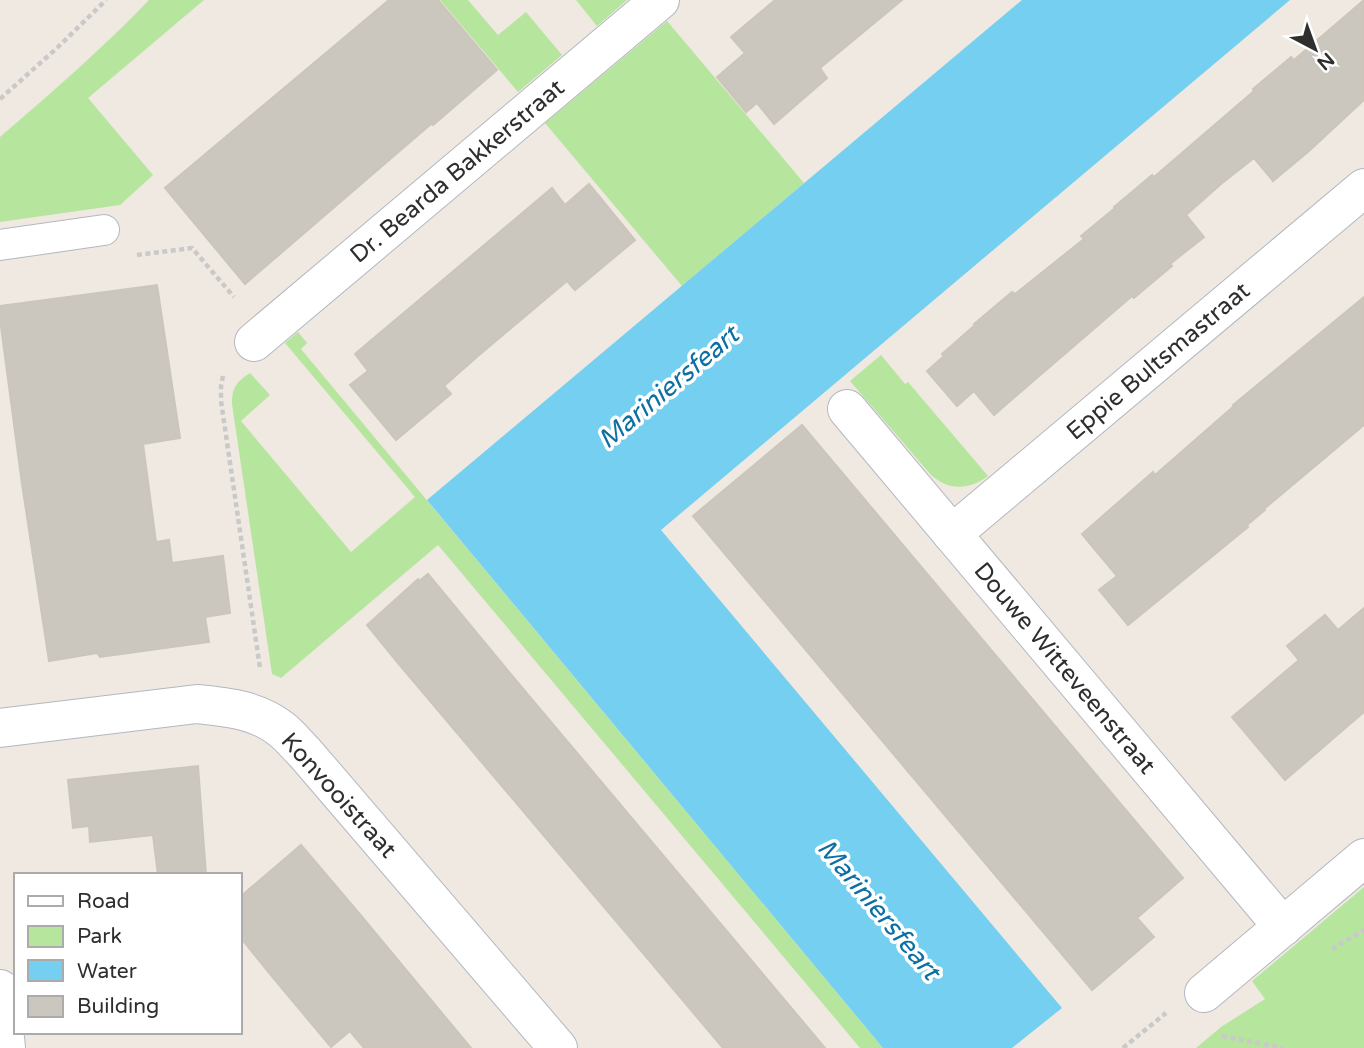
<svg xmlns="http://www.w3.org/2000/svg" width="1364" height="1048" font-family="'Varela Round',sans-serif">
	<style>
		.green { fill: #b6e59e }
		.water { fill: #75cff0 }
		.building { fill: #cbc7bf; stroke: #cbc5ba; stroke-width: 2 }
		.lines { fill: none; stroke-linecap: round; stroke-linejoin: round }
		.service-casing { stroke: #b4b7c1; stroke-width: 32 }
		.minor-casing { stroke: #b4b7c1; stroke-width: 40 }
		.path { stroke: #c9c9c9; stroke-width: 4.5; stroke-dasharray: 5 3.5; stroke-linecap: butt }
		.service { stroke: #fff; stroke-width: 30 }
		.minor { stroke: #fff; stroke-width: 38 }
		.labels { text-anchor: middle; stroke-width: 7; stroke-linejoin: round; paint-order: stroke }
		.street-label { font-size: 24px; fill: #2e2e2e; stroke: #fff }
		.water-label { font-size: 26px; font-style: italic; fill: #0d6fa3; stroke: #fff }
	</style>
	<rect width="100%" height="100%" fill="#efe9e1"/>
	<!-- green -->
	<g class="green">
		<path d="M149,0H204L88,98L153,175L120,205L0,222V137C51,93 102,49 149,0Z"/>
		<polygon points="440,0 468,0 498,35 526,12 562,55 518,92"/>
		<polygon points="576,0 627,0 597,26"/>
		<polygon points="667,21 804,183 682,286 545,123"/>
		<path d="M298,332L307,343L301,349L883,1048H860L438,545L281,678L272,674L232,404C232,388 236,382 250,373L270,395L241,421L351,552L415,497L285,343Z"/>
		<path d="M881,355L905,384L908,382L988,476C969,490 949,491 931,475L850,381Z"/>
		<polygon points="1364,887 1364,1048 1196,1048 1221,1027 1265,999 1252,981"/>
	</g>
	<!-- water -->
	<polygon class="water" points="1022,0 1290,0 661,530 1062,1008 1012,1048 883,1048 427,500"/>
	<!-- building -->
	<g class="building">
		<polygon points="389,0 438,0 497,70 433,125 431,124 245,284 165,188"/>
		<polygon points="775,0 902,0 820,68 827,78 774,124 757,103 746,112 717,77 745,53 731,37"/>
		<polygon points="1364,0 1364,100 1309,151 1273,181 1254,158 1221,184 1186,215 1204,237 1170,264 1172,266 1134,298 1132,296 994,415 974,391 957,406 927,371 944,356 942,354 975,325 974,324 1012,292 1015,294 1084,239 1081,236 1115,208 1114,207 1152,175 1154,177 1254,91 1253,89 1291,57 1294,60"/>
		<polygon points="589,184 635,240 575,290 567,281 478,356 444,386 451,394 396,440 350,385 368,371 355,354 552,188 565,205"/>
		<polygon points="157,285 180,438 143,444 156,542 169,540 172,563 223,556 230,613 205,617 209,642 100,657 97,653 49,661 22,484 0,319 0,306"/>
		<polygon points="1364,297 1364,425 1264,509 1265,510 1247,525 1248,527 1128,625 1099,590 1117,576 1082,534 1153,472 1155,475 1234,406 1233,405"/>
		<polygon points="802,425 1183,878 1137,918 1154,937 1092,990 693,516"/>
		<polygon points="428,574 504,666 825,1048 723,1048 398,663 367,625 418,579 419,581"/>
		<polygon points="1364,608 1364,712 1285,780 1232,717 1299,660 1287,646 1325,615 1338,630"/>
		<polygon points="198,766 206,875 158,875 153,835 90,842 89,826 73,828 68,780"/>
		<polygon points="301,845 358,912 471,1048 364,1048 350,1031 331,1047 275,980 240,937 240,897"/>
	</g>
	<g class="lines">
		<defs>
			<polyline id="service" points="0,245 104,230"/>
			<g id="minor">
				<polyline points="254,342 660,0"/>
				<polyline points="847,409 1283,927"/>
				<polyline points="952,534 1364,188"/>
				<path d="M0,728L197,704C228,707 257,710 281,729C290,736 297,745 305,753L558,1048"/>
				<polyline points="0,989 6,1048"/>
				<polyline points="1204,993 1364,858"/>
			</g>
		</defs>
		<!-- service casing -->
		<use href="#service" class="service-casing"/>
		<!-- minor casing -->
		<use href="#minor" class="minor-casing"/>
		<!-- path -->
		<g class="path">
			<polyline points="0,99 57,48 106,0"/>
			<polyline points="137,255 192,248 234,297"/>
			<polyline points="223,376 221,386 221,401 260,668"/>
			<polyline points="1332,949 1364,930"/>
			<polyline points="1222,1036 1283,1048"/>
			<polyline points="1123,1048 1166,1013"/>
		</g>
		<!-- service -->
		<use href="#service" class="service"/>
		<!-- minor -->
		<use href="#minor" class="minor"/>
	</g>
	<g class="labels">
		<!-- street labels -->
		<g class="street-label">
			<text transform="translate(457 171) rotate(-40)" y="8">Dr. Bearda Bakkerstraat</text>
			<text transform="translate(1158 361) rotate(-40)" y="8">Eppie Bultsmastraat</text>
			<text transform="translate(1065 668) rotate(50)" y="8">Douwe Witteveenstraat</text>
			<text transform="translate(339 795) rotate(48)" y="8">Konvooistraat</text>
		</g>
		<!-- water labels -->
		<g class="water-label">
			<text transform="translate(668 387) rotate(-40)" y="9">Mariniersfeart</text>
			<text transform="translate(879 909) rotate(50)" y="9">Mariniersfeart</text>
		</g>
	</g>
	<!-- legend -->
	<rect x="14" y="873" width="228" height="161" fill="#ffffff" stroke="#ababab" stroke-width="2"/>
	<rect x="28" y="896" width="35" height="10" fill="#ffffff" stroke="#ababab" stroke-width="2"/>
	<text x="77" y="908" font-size="21" fill="#2e2e2e">Road</text>
	<rect x="28" y="926" width="35" height="21" fill="#b6e59e" stroke="#ababab" stroke-width="2"/>
	<text x="77" y="943" font-size="21" fill="#2e2e2e">Park</text>
	<rect x="28" y="960" width="35" height="21" fill="#75cff0" stroke="#ababab" stroke-width="2"/>
	<text x="77" y="978" font-size="21" fill="#2e2e2e">Water</text>
	<rect x="28" y="996" width="35" height="21" fill="#cbc7bf" stroke="#ababab" stroke-width="2"/>
	<text x="77" y="1013" font-size="21" fill="#2e2e2e">Building</text>
	<!-- north arrow -->
	<g transform="translate(1315 49) rotate(139)" stroke="#ffffff" stroke-width="5" paint-order="stroke">
	<path d="M0-5L12 26L0 18L-12 26Z" fill="#2e2e2e"/>
	<text y="-10" font-size="19" font-weight="bold" text-anchor="middle" fill="#2e2e2e">N</text>
	</g>
</svg>
